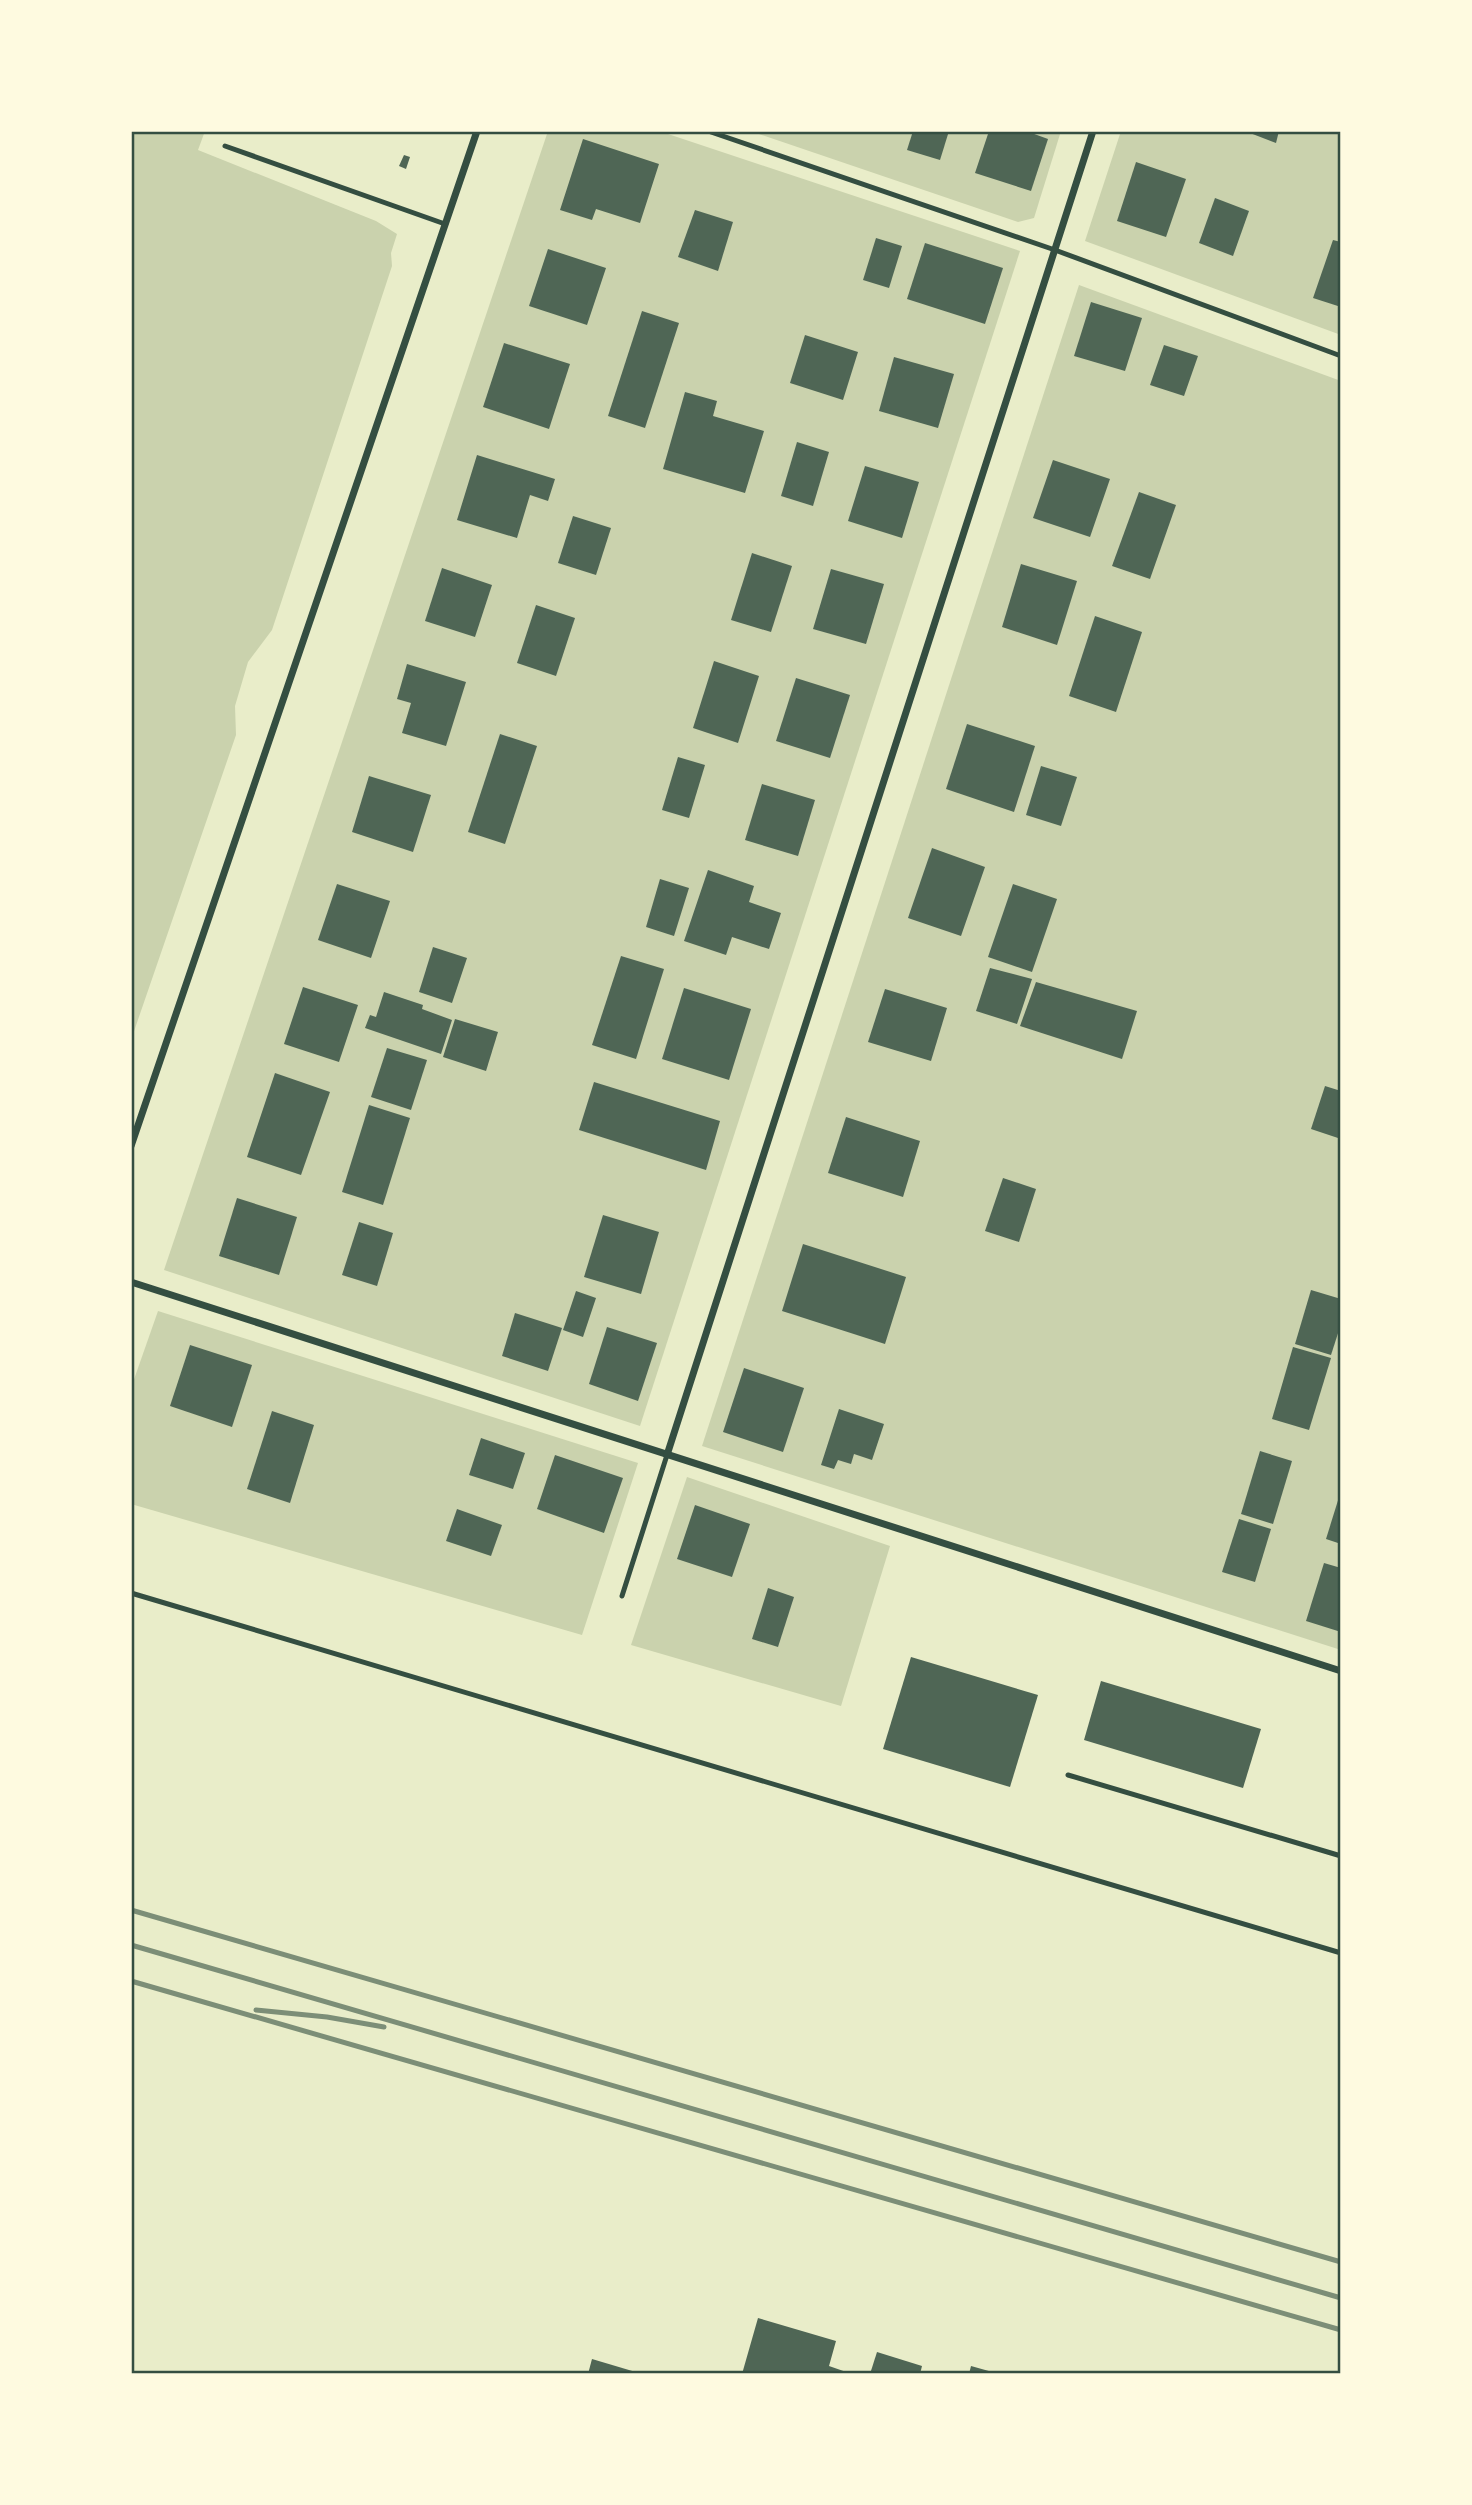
<svg xmlns="http://www.w3.org/2000/svg" width="1472" height="2505" font-family="Arial,sans-serif">
	<style>
		.green { fill: #cad2ad }
		.building { fill: #4f6655 }
		.lines { fill: none; stroke-linecap: round; stroke-linejoin: round }
		.service { stroke: #344e41; stroke-width: 5 }
		.minor { stroke: #344e41; stroke-width: 7 }
		.rail { stroke: #7c8e77; stroke-width: 5 }
		.neatline { fill: none; stroke: #344e41; stroke-width: 2.5 }
	</style>
	<rect width="100%" height="100%" fill="#e9edc9"/>
	<!-- green -->
	<g class="green">
		<polygon points="131,131 205,131 198,150 376,221 397,234 391,253 392,266 272,630 248,662 235,706 236,735 131,1040"/>
		<polygon points="548,131 659,131 1020,251 640,1426 164,1270"/>
		<polygon points="750,131 1061,131 1034,218 1018,222"/>
		<polygon points="1121,131 1341,131 1341,335 1085,241"/>
		<polygon points="1079,285 1341,381 1341,1650 702,1446"/>
		<polygon points="158,1311 638,1463 582,1635 131,1504 131,1388"/>
		<polygon points="687,1477 890,1546 841,1706 631,1645"/>
	</g>
	<!-- building -->
	<g class="building">
		<polygon points="913,131 949,131 940,160 907,150"/>
		<polygon points="989,131 1026,131 1048,139 1031,191 975,173"/>
		<polygon points="1250,131 1279,131 1276,143 1250,133"/>
		<polygon points="583,139 659,164 640,223 596,209 592,220 560,210"/>
		<polygon points="404,155 410,157 406,169 399,166"/>
		<polygon points="1136,162 1186,179 1166,237 1117,221"/>
		<polygon points="1215,198 1249,211 1233,256 1199,243"/>
		<polygon points="695,210 733,222 718,271 678,257"/>
		<polygon points="876,238 902,246 889,288 863,280"/>
		<polygon points="1333,240 1341,242 1341,307 1313,298"/>
		<polygon points="925,243 1003,268 985,324 907,299"/>
		<polygon points="548,249 606,268 587,325 529,306"/>
		<polygon points="1091,302 1142,318 1125,371 1074,356"/>
		<polygon points="642,311 679,323 645,428 608,416"/>
		<polygon points="805,335 858,352 843,400 790,383"/>
		<polygon points="504,343 570,364 549,429 483,407"/>
		<polygon points="1164,345 1198,356 1184,396 1150,385"/>
		<polygon points="894,357 954,374 938,428 879,411"/>
		<polygon points="685,392 717,401 713,416 764,431 745,493 663,469"/>
		<polygon points="797,442 829,452 813,506 781,496"/>
		<polygon points="477,455 555,479 548,501 530,495 517,538 457,520"/>
		<polygon points="1053,460 1110,479 1090,537 1033,518"/>
		<polygon points="865,466 919,482 902,538 848,521"/>
		<polygon points="1139,492 1176,505 1150,579 1112,566"/>
		<polygon points="573,516 611,528 596,575 558,563"/>
		<polygon points="752,553 792,566 771,632 731,620"/>
		<polygon points="1021,564 1077,581 1057,645 1002,627"/>
		<polygon points="442,568 492,585 475,637 425,621"/>
		<polygon points="831,569 884,584 866,644 813,629"/>
		<polygon points="536,605 575,618 556,676 517,663"/>
		<polygon points="1095,616 1142,632 1116,712 1069,696"/>
		<polygon points="714,661 759,676 738,743 693,728"/>
		<polygon points="407,664 466,682 446,746 402,733 411,703 397,699"/>
		<polygon points="796,678 850,695 830,758 776,741"/>
		<polygon points="967,724 1035,746 1014,812 946,789"/>
		<polygon points="500,734 537,746 505,844 468,832"/>
		<polygon points="678,757 705,765 689,818 662,810"/>
		<polygon points="1041,766 1077,777 1061,826 1026,815"/>
		<polygon points="369,776 431,795 413,852 352,832"/>
		<polygon points="762,784 815,800 798,856 745,840"/>
		<polygon points="932,848 985,867 961,936 908,918"/>
		<polygon points="708,870 754,886 749,902 781,913 769,949 732,937 726,955 684,941"/>
		<polygon points="660,879 689,888 674,936 646,927"/>
		<polygon points="337,884 390,901 371,958 318,940"/>
		<polygon points="1013,884 1057,899 1032,972 988,957"/>
		<polygon points="433,947 467,958 452,1003 419,992"/>
		<polygon points="621,956 664,969 636,1059 592,1045"/>
		<polygon points="990,968 1032,979 1017,1024 976,1011"/>
		<polygon points="1036,982 1137,1011 1122,1059 1020,1026"/>
		<polygon points="303,987 358,1005 339,1062 284,1044"/>
		<polygon points="684,988 751,1009 729,1080 662,1059"/>
		<polygon points="885,989 947,1008 931,1061 868,1042"/>
		<polygon points="384,992 423,1005 422,1009 452,1020 441,1054 365,1028 370,1015 376,1017"/>
		<polygon points="455,1019 498,1032 486,1071 443,1057"/>
		<polygon points="387,1048 427,1060 411,1110 371,1097"/>
		<polygon points="275,1073 330,1092 301,1175 247,1157"/>
		<polygon points="594,1082 720,1121 706,1170 579,1130"/>
		<polygon points="1325,1086 1341,1091 1341,1139 1311,1129"/>
		<polygon points="369,1105 410,1118 383,1205 342,1192"/>
		<polygon points="846,1117 920,1141 903,1197 828,1173"/>
		<polygon points="1003,1178 1036,1189 1019,1242 985,1231"/>
		<polygon points="237,1198 297,1217 279,1275 219,1256"/>
		<polygon points="603,1215 659,1232 641,1294 584,1277"/>
		<polygon points="359,1222 393,1233 377,1286 342,1275"/>
		<polygon points="803,1244 906,1277 885,1344 782,1311"/>
		<polygon points="1311,1290 1341,1299 1341,1324 1331,1355 1295,1344"/>
		<polygon points="576,1291 596,1298 583,1337 563,1330"/>
		<polygon points="515,1313 562,1328 548,1371 502,1356"/>
		<polygon points="607,1327 657,1343 638,1401 589,1384"/>
		<polygon points="190,1345 252,1365 232,1427 170,1406"/>
		<polygon points="1293,1347 1331,1358 1309,1430 1272,1419"/>
		<polygon points="744,1368 804,1388 783,1452 723,1432"/>
		<polygon points="839,1409 884,1424 872,1460 854,1454 851,1464 838,1460 834,1469 821,1465"/>
		<polygon points="272,1411 314,1425 290,1503 247,1489"/>
		<polygon points="481,1438 525,1453 513,1489 469,1475"/>
		<polygon points="1260,1451 1292,1461 1273,1524 1241,1514"/>
		<polygon points="555,1455 623,1478 604,1533 537,1509"/>
		<polygon points="1340,1494 1341,1494 1341,1544 1326,1539"/>
		<polygon points="695,1505 750,1524 732,1577 677,1559"/>
		<polygon points="457,1509 502,1525 491,1556 446,1541"/>
		<polygon points="1239,1519 1271,1529 1255,1582 1222,1572"/>
		<polygon points="1324,1563 1341,1568 1341,1632 1306,1621"/>
		<polygon points="768,1588 794,1597 778,1647 752,1639"/>
		<polygon points="911,1657 1038,1695 1010,1787 883,1749"/>
		<polygon points="1101,1681 1261,1729 1243,1788 1084,1740"/>
		<polygon points="758,2318 836,2341 829,2366 852,2374 742,2374"/>
		<polygon points="877,2352 922,2366 920,2374 870,2374"/>
		<polygon points="592,2359 639,2373 638,2374 588,2374"/>
		<polygon points="971,2366 996,2373 996,2374 969,2374"/>
	</g>
	<g class="lines">
		<!-- service -->
		<g class="service">
			<polyline points="708,131 1055,250 1341,356"/>
			<polyline points="225,146 445,224"/>
			<polyline points="131,1593 1341,1953"/>
			<polyline points="622,1596 667,1455"/>
			<polyline points="1068,1775 1341,1856"/>
		</g>
		<!-- minor -->
		<g class="minor">
			<polyline points="131,1146 477,131"/>
			<polyline points="131,1282 1341,1671"/>
			<polyline points="667,1455 1093,131"/>
		</g>
		<!-- rail -->
		<g class="rail">
			<polyline points="131,1910 1341,2262"/>
			<polyline points="131,1945 1341,2298"/>
			<polyline points="131,1981 1341,2330"/>
			<polyline points="256,2010 327,2017 384,2027"/>
		</g>
	</g>
	<!-- border -->
	<rect width="1472" height="2505" fill="none" stroke="#fefae0" stroke-width="266"/>
	<rect x="133" y="133" width="1206" height="2239" class="neatline"/>
</svg>
